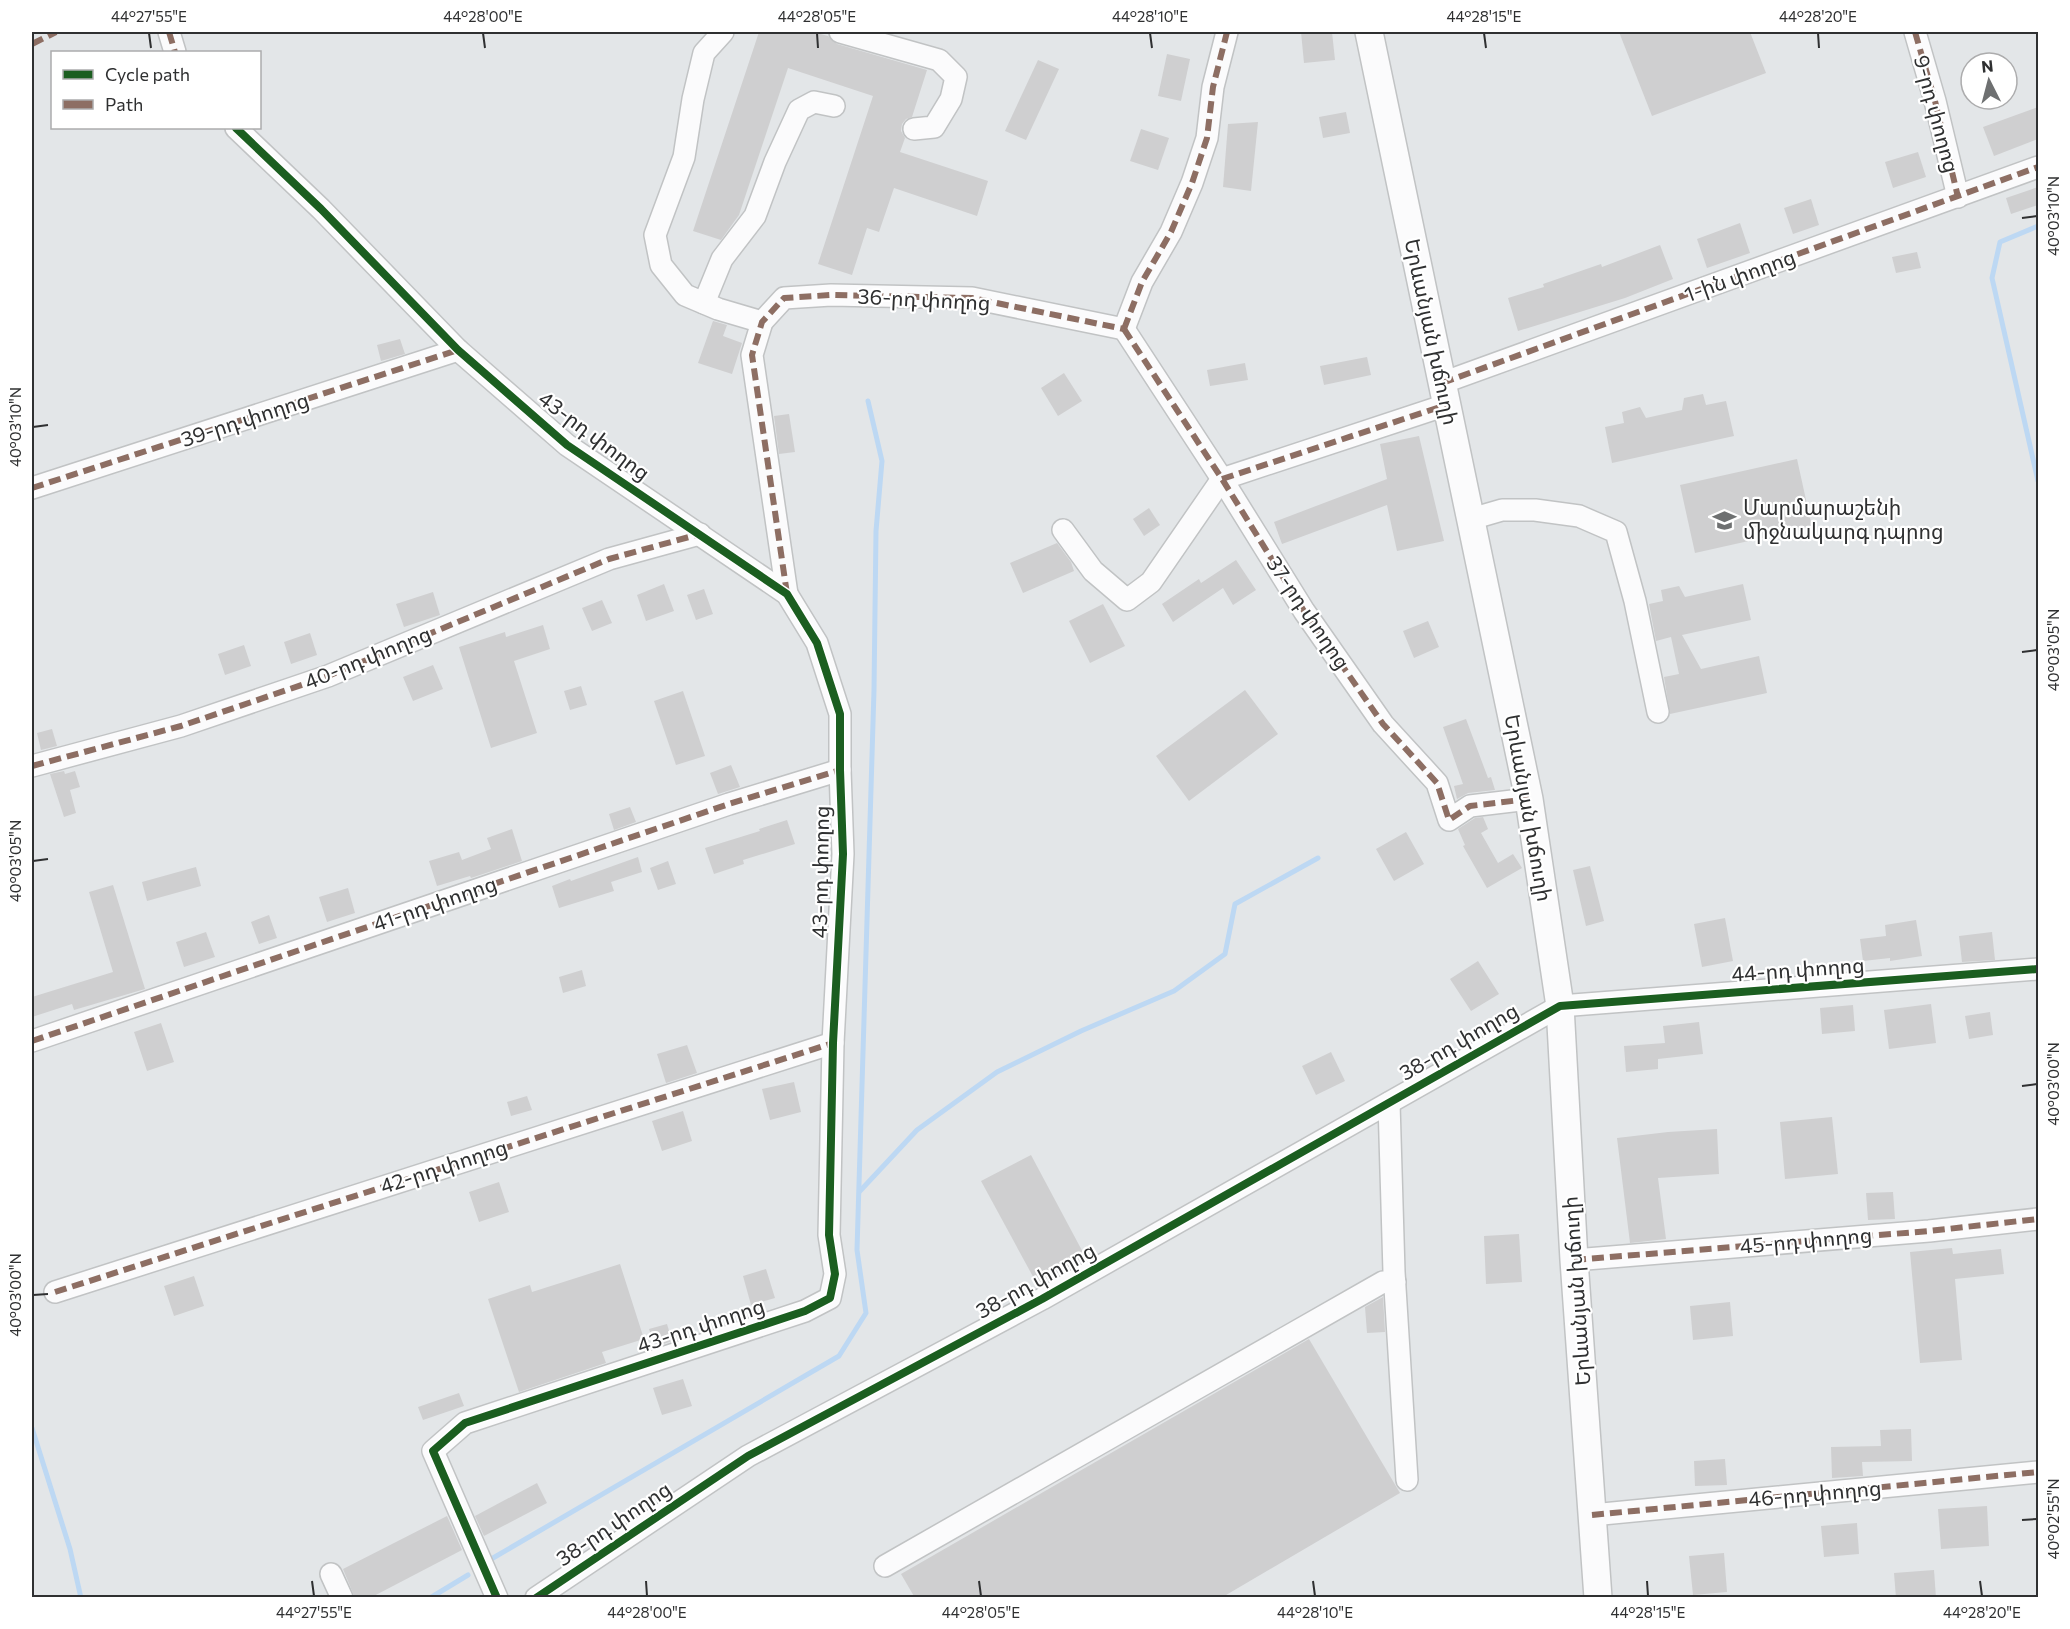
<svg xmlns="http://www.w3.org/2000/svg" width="2070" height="1629" font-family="Commissioner,'Noto Sans Armenian',sans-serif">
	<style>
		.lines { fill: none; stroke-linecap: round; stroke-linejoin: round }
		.stream { stroke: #bdd8f3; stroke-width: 5 }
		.building { fill: #cfcfd0 }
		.minor-casing { stroke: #c1c3c4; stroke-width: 24 }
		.major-casing { stroke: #c1c3c4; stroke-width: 30 }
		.minor { stroke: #fbfbfc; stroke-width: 21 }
		.major { stroke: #fbfbfc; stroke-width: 27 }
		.quiet { stroke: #8d6e63; stroke-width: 6; stroke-dasharray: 12 6; stroke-linecap: butt }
		.cycleway-casing { stroke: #fff; stroke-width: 11 }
		.cycleway { stroke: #1b5e20; stroke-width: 8 }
		.ticks { fill: none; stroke: #2f3031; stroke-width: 2 }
		.labels { text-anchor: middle; stroke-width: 4.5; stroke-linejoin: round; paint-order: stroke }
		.street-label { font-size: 21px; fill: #2f3031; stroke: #fff }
		.poi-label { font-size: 21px; fill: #2f3031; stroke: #fff; text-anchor: start }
		.neatline { fill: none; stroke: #2f3031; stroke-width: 2 }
		.ticks-label { font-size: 15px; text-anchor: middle; fill: #2f3031 }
	</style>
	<rect width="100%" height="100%" fill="#e3e6e8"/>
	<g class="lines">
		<!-- stream -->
		<g class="stream">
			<polyline points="2038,226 2000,242 1992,278 2038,481"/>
			<polyline points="860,1191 917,1130 997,1072 1081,1031 1174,991 1225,954 1235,904 1318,858"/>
			<polyline points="32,1428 70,1549 81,1598"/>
			<polyline points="493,1558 839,1356 866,1313 857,1250 874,690 876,531 882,461 868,401"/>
			<polyline points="430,1598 468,1575"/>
		</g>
	</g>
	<!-- building -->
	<g class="building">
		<polygon points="759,32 813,32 828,36 837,44 927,70 912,117 906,119 902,124 901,131 905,138 900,152 988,181 977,216 894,188 879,232 867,228 852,275 818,264 873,96 788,68 739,215 721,240 693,231"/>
		<polygon points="1301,32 1332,32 1335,60 1304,63"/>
		<polygon points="1619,32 1750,32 1766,73 1652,116"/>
		<polygon points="1167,54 1190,59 1181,101 1158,96"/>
		<polygon points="1038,60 1059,69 1026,140 1005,131"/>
		<polygon points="2038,107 2038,139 1994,156 1983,127"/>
		<polygon points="1346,112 1350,133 1323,138 1319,117"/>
		<polygon points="1258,122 1251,191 1223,187 1228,124"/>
		<polygon points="1141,129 1169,138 1158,170 1130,161"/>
		<polygon points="1918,152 1926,177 1893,188 1885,162"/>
		<polygon points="2038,187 2038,205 2011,214 2006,198"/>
		<polygon points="1811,199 1819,225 1793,234 1784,208"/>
		<polygon points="1740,223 1750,253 1707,268 1697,239"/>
		<polygon points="1660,245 1673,279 1625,298 1518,331 1508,298 1544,287 1543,284 1601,264 1602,267"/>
		<polygon points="1917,252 1921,268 1896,273 1892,257"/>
		<polygon points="713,321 727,325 723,336 742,343 732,374 698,363"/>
		<polygon points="400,339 405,354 381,361 377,345"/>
		<polygon points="1367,357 1371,375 1324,385 1320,366"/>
		<polygon points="1245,363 1248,380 1210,386 1207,370"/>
		<polygon points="1064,373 1082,401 1058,416 1041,388"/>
		<polygon points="1703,394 1706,405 1726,401 1734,436 1612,463 1605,427 1624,423 1622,412 1640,407 1646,418 1682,410 1684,398"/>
		<polygon points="789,414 795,452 779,454 774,416"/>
		<polygon points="1419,436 1444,541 1397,551 1387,505 1282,544 1274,522 1387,479 1380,444"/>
		<polygon points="1797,459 1812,527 1695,553 1680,485"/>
		<polygon points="1149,508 1160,525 1144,536 1133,519"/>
		<polygon points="1057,543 1071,562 1074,571 1023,593 1010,563"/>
		<polygon points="1236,560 1256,590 1233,605 1223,588 1173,622 1162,604 1199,579 1201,583"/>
		<polygon points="664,584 674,611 646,621 637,595"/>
		<polygon points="1743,584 1751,620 1682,635 1701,669 1759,656 1767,693 1670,714 1664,677 1679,674 1671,637 1656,641 1649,604 1663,601 1661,590 1679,586 1685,597"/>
		<polygon points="704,589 713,614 696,620 687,595"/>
		<polygon points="433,592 440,615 404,627 396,604"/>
		<polygon points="602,600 612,623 592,631 582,608"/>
		<polygon points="1103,604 1125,646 1090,663 1069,621"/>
		<polygon points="1428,621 1439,647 1414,658 1403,631"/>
		<polygon points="543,625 550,649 514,661 537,733 491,748 459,647 505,632 506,637"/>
		<polygon points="310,633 317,655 291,664 284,642"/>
		<polygon points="244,645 251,666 225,675 218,654"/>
		<polygon points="433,665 443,689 413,701 403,677"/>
		<polygon points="581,686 587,705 570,710 564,691"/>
		<polygon points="1245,690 1278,734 1189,801 1156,756"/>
		<polygon points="683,691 705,756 676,765 654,701"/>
		<polygon points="1466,719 1488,778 1491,777 1495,790 1468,793 1457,799 1454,786 1463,784 1443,727"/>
		<polygon points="52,729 57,746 41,750 37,733"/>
		<polygon points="731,765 740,787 718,794 710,773"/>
		<polygon points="64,771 65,774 75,771 80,787 70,790 76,813 64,817 50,774"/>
		<polygon points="630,807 636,822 614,830 609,814"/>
		<polygon points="1483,817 1488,829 1481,833 1498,863 1513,854 1522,868 1487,888 1463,846 1465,845 1458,829 1475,818"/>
		<polygon points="787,820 795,844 743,860 744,864 714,874 705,848 760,831 759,829"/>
		<polygon points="512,829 522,861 471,878 470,876 437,886 429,861 459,852 462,860 491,849 487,838"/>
		<polygon points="1406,832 1424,864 1394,881 1376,849"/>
		<polygon points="638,857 642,872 611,882 614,891 559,908 552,886 570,879 571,881"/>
		<polygon points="668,861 676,884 658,890 650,868"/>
		<polygon points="1590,866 1604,921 1586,926 1573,870"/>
		<polygon points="196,867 201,886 147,901 142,882"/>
		<polygon points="113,885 145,989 74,1010 72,1004 32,1017 32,997 113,972 89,892"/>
		<polygon points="348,888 355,913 327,922 319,897"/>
		<polygon points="269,915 277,938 259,944 251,922"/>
		<polygon points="1725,918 1733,961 1702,967 1694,924"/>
		<polygon points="1916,920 1922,956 1890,961 1890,958 1863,961 1860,939 1886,936 1885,925"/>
		<polygon points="206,932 215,957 184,967 176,942"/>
		<polygon points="1992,932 1995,960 1962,962 1959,936"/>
		<polygon points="1478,961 1499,994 1471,1011 1450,979"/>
		<polygon points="582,970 586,986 563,993 559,977"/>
		<polygon points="1931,1004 1936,1043 1889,1049 1884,1010"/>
		<polygon points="1853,1005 1855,1031 1822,1034 1820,1008"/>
		<polygon points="1990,1012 1993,1035 1969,1039 1965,1016"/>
		<polygon points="1699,1022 1703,1054 1658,1059 1658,1069 1626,1072 1624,1046 1665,1043 1663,1026"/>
		<polygon points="161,1023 174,1062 147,1071 134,1032"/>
		<polygon points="687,1045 697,1073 666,1083 657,1054"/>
		<polygon points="1331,1052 1345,1081 1316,1095 1302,1066"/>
		<polygon points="794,1082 801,1112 770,1120 762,1089"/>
		<polygon points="527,1096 532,1110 511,1116 507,1102"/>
		<polygon points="683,1111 692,1141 662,1151 652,1121"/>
		<polygon points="1832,1117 1838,1174 1785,1179 1780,1122"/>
		<polygon points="1717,1129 1719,1174 1658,1178 1666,1239 1630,1243 1617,1138 1668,1132"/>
		<polygon points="1031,1155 1086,1258 1037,1284 981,1181"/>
		<polygon points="499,1182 509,1212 479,1222 469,1192"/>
		<polygon points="1893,1192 1895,1219 1868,1220 1866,1193"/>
		<polygon points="1519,1234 1522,1282 1486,1284 1484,1236"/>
		<polygon points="1952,1248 1953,1254 2001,1249 2004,1274 1955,1279 1962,1360 1920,1363 1910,1252"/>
		<polygon points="620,1264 644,1339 602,1352 606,1363 519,1392 488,1299 530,1285 532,1292"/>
		<polygon points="766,1269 775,1298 751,1305 743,1276"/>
		<polygon points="194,1276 204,1306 174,1316 164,1286"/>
		<polygon points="1383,1297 1385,1332 1367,1333 1365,1307"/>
		<polygon points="1730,1302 1733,1336 1693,1340 1690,1306"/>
		<polygon points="667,1324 672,1341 655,1347 649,1329"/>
		<polygon points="1309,1339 1400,1493 1221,1598 915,1598 901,1574"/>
		<polygon points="683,1379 692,1406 662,1415 653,1388"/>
		<polygon points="459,1393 464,1406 423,1420 418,1407"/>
		<polygon points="1911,1429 1912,1461 1862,1462 1863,1476 1832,1478 1831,1447 1881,1446 1880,1430"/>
		<polygon points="1725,1459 1727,1485 1695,1486 1694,1461"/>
		<polygon points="537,1483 547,1503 484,1536 475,1516"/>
		<polygon points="1987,1506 1989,1546 1941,1549 1938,1509"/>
		<polygon points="447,1516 462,1550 370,1598 355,1598 343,1569"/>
		<polygon points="1857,1523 1859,1554 1824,1557 1821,1526"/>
		<polygon points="1724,1553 1727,1592 1693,1595 1689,1556"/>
		<polygon points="1934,1570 1936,1598 1896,1598 1894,1573"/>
	</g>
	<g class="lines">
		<defs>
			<g id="minor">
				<polyline points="169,32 175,52"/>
				<polyline points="723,32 704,53 693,99 684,157 655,235 661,265 685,295 718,309 762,322"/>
				<polyline points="840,32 939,60 956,77 951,99 934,127 914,129"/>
				<polyline points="1915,32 1935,101 1958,197"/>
				<polyline points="236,128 321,209 458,350 567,445 787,594 817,643 840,714 840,770 843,854 833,1043 829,1235 835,1274 830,1298 805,1311 465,1423 433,1451 497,1598"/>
				<polyline points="704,303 722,259 755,216 775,162 799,110 814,102 834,106"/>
				<polyline points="1124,329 1222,479 1304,611 1383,724 1437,783 1449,820 1470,806 1529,799"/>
				<polyline points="1124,329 1142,282 1171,232 1192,183 1207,138 1213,87 1227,32"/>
				<polyline points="1442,383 2038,167"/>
				<polyline points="32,488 458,350"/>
				<polyline points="1471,519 1502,510 1535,510 1579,516 1616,532 1635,601 1658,712"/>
				<polyline points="1063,530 1093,571 1127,600 1151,582 1222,479 1446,405"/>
				<polyline points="787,594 752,355 762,322 784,298 831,295 972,298 1124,329"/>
				<polyline points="32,766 181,726 328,676 609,559 700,534"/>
				<polyline points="32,1041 729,804 840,770"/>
				<polyline points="1389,1103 1394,1272 1407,1480"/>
				<polyline points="1574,1260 1929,1231 2038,1219"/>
				<polyline points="55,1292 833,1043"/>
				<polyline points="1592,1515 2038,1472"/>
				<polyline points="885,1566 1383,1282 1395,1282"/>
				<polyline points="331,1574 342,1598"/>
				<polyline points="536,1598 748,1456 1042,1299 1560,1006 2038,969"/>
			</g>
			<polyline id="major" points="1369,32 1529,799 1560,1006 1574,1260 1598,1598"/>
		</defs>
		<!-- minor casing -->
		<use href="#minor" class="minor-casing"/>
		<!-- major casing -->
		<use href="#major" class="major-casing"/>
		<!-- minor -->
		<use href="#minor" class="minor"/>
		<!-- major -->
		<use href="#major" class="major"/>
		<!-- quiet -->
		<g class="quiet">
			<polyline points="169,32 175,52"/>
			<polyline points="1915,32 1935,101 1958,197"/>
			<polyline points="32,44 56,32"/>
			<polyline points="1124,329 1222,479 1304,611 1383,724 1437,783 1449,820 1470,806 1529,799"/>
			<polyline points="1124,329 1142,282 1171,232 1192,183 1207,138 1213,87 1227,32"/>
			<polyline points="1442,383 2038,167"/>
			<polyline points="1222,479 1446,405"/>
			<polyline points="32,488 458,350"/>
			<polyline points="787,594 752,355 762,322 784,298 831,295 972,298 1124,329"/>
			<polyline points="32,766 181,726 328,676 609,559 700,534"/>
			<polyline points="32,1041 729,804 840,770"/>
			<polyline points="1574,1260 1929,1231 2038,1219"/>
			<polyline points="55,1292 833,1043"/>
			<polyline points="1592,1515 2038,1472"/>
		</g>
		<defs>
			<g id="cycleway">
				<polyline points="236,128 321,209 458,350 567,445 787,594 817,643 840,714 840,770 843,854 833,1043 829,1235 835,1274 830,1298 805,1311 465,1423 433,1451 497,1598"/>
				<polyline points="536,1598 748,1456 1042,1299 1560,1006 2038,969"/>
			</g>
		</defs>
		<!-- cycleway casing -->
		<use href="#cycleway" class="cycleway-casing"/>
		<!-- cycleway -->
		<use href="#cycleway" class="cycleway"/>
	</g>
	<!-- ticks -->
	<path class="ticks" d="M149,33L151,48M483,33L485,48M817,33L818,48M1150,33L1152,48M1484,33L1486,48M1818,33L1819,48M2022,218L2037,216M33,427L48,425M2022,652L2037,650M33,861L48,859M2022,1086L2037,1084M33,1295L48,1294M2022,1520L2037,1519M312,1581L314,1596M646,1581L647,1596M979,1581L981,1596M1313,1581L1315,1596M1647,1581L1648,1596M1980,1581L1982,1596"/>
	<!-- icons -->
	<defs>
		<symbol id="school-bare" viewBox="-9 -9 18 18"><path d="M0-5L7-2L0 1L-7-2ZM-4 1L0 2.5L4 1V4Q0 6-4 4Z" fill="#6e7071" stroke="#fff" stroke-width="2.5" paint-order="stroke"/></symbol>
	</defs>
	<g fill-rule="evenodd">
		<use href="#school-bare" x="1708" y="504" width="33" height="33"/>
	</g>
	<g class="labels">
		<!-- street labels -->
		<g class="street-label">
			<text transform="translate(1936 114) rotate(75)" y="7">9-րդ փողոց</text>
			<text transform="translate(1740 276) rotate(-20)" y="7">1-ին փողոց</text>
			<text transform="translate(924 300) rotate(3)" y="7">36-րդ փողոց</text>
			<text transform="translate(1431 332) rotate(78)" y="7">Երևանյան խճուղի</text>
			<text transform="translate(245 420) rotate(-18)" y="7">39-րդ փողոց</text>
			<text transform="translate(594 436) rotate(37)" y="7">43-րդ փողոց</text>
			<text transform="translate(1308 613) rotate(56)" y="7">37-րդ փողոց</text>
			<text transform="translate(368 658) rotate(-22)" y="7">40-րդ փողոց</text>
			<text transform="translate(1528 808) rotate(80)" y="7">Երևանյան խճուղի</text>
			<text transform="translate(821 872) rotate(-89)" y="7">43-րդ փողոց</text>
			<text transform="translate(435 904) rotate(-19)" y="7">41-րդ փողոց</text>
			<text transform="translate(1798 970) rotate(-4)" y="7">44-րդ փողոց</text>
			<text transform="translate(1459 1042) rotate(-30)" y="7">38-րդ փողոց</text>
			<text transform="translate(444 1167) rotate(-18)" y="7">42-րդ փողոց</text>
			<text transform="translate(1806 1241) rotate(-5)" y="7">45-րդ փողոց</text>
			<text transform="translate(1036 1281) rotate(-29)" y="7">38-րդ փողոց</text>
			<text transform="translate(1577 1291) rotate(-94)" y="7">Երևանյան խճուղի</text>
			<text transform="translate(701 1326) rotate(-18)" y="7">43-րդ փողոց</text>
			<text transform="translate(1815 1494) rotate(-5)" y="7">46-րդ փողոց</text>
			<text transform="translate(614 1524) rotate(-34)" y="7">38-րդ փողոց</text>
		</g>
		<!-- poi labels -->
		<g class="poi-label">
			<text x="1743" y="515">Մարմարաշենի<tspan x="1743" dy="24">միջնակարգ դպրոց</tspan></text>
		</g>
	</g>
	<!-- border -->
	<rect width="2070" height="1629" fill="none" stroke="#ffffff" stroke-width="66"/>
	<!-- legend -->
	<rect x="51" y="51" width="210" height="78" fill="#ffffff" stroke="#acacad" stroke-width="1.5"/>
	<rect x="63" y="70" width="30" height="9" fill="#1b5e20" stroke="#acacad" stroke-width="1.5"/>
	<text x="105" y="81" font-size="18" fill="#2f3031">Cycle path</text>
	<rect x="63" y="100" width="30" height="9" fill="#8d6e63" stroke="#acacad" stroke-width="1.5"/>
	<text x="105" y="111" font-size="18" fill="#2f3031">Path</text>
	<!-- north arrow -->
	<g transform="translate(1989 81) rotate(354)"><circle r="28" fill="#ffffff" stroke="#acacad" stroke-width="1.5"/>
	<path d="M0-4.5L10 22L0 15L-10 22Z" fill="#6e7071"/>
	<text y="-9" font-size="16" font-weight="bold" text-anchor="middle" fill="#2f3031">N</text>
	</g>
	<rect x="33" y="33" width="2004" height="1563" class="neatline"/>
	<g class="ticks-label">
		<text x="149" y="22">44°27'55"E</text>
		<text x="483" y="22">44°28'00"E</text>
		<text x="817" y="22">44°28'05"E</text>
		<text x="1150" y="22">44°28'10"E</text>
		<text x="1484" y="22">44°28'15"E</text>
		<text x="1818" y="22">44°28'20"E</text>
		<text transform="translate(2054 216) rotate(-90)" y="5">40°03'10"N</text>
		<text transform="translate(16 427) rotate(-90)" y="5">40°03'10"N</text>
		<text transform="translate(2054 650) rotate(-90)" y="5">40°03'05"N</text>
		<text transform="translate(16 861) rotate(-90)" y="5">40°03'05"N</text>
		<text transform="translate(2054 1084) rotate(-90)" y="5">40°03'00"N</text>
		<text transform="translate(16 1295) rotate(-90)" y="5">40°03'00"N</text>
		<text transform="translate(2054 1519) rotate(-90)" y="5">40°02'55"N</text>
		<text x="314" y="1618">44°27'55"E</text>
		<text x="647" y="1618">44°28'00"E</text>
		<text x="981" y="1618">44°28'05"E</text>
		<text x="1315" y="1618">44°28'10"E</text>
		<text x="1648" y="1618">44°28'15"E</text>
		<text x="1982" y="1618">44°28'20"E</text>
	</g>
</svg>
